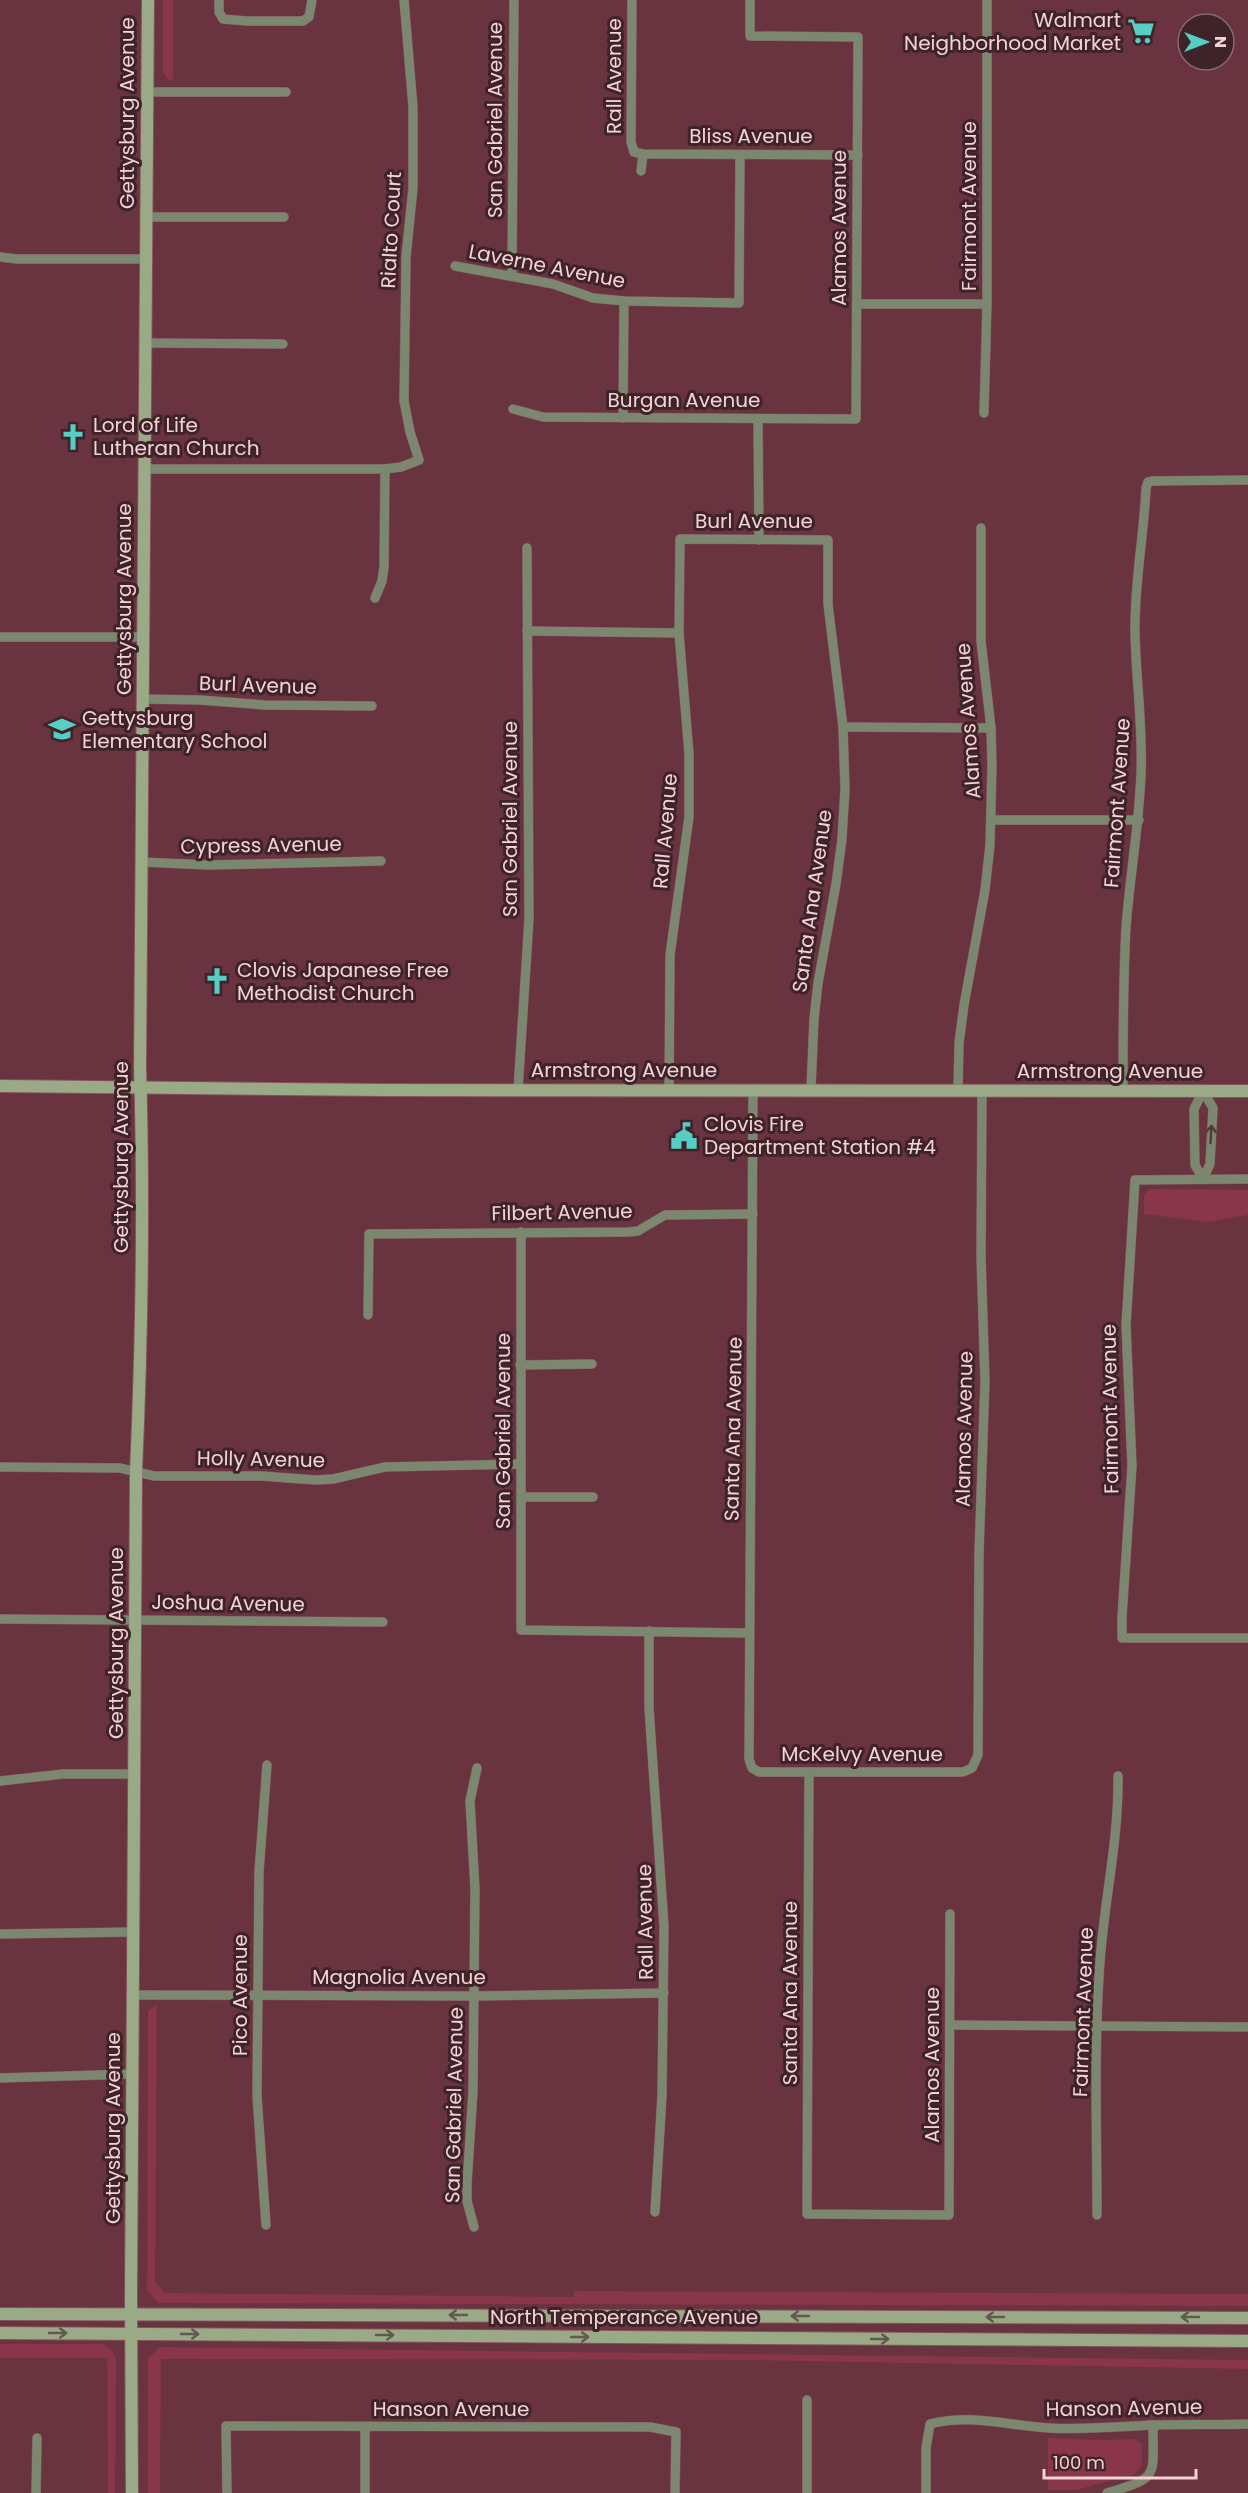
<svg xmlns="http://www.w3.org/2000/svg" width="1248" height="2493" font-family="Poppins,sans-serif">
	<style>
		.green { fill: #89354a }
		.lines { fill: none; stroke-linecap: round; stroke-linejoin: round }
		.street-casing { stroke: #85535d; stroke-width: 10 }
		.secondary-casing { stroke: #85535d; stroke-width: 14 }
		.street { stroke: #7c8770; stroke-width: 9 }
		.secondary { stroke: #9aaa87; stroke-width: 12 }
		.oneway { stroke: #4e3d3b }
		.oneway2 { stroke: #635a4f }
		.labels { text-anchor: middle; stroke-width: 6; stroke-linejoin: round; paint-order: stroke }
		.poi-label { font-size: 20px; fill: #f4d2d7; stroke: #3e2429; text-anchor: start }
		.street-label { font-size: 20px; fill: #f4d2d7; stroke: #3e2429 }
	</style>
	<rect width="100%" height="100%" fill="#69333f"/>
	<!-- green -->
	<g class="green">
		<polygon points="163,0 173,0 173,80 169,80 163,73"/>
		<polygon points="1149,1189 1248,1190 1248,1215 1207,1222 1144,1214 1144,1195"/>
		<polygon points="157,2004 155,2281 165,2293 574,2297 574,2291 1248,2294 1248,2306 158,2303 147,2291 148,2011"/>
		<path d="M0,2344H102C110,2347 113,2351 116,2359L115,2493H108L107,2358H0Z"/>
		<polygon points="160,2347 1248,2360 1248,2369 744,2360 161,2359 160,2493 148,2493 148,2358"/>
		<polygon points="1048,2438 1094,2440 1135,2439 1142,2444 1142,2465 1135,2474 1076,2490 1048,2490"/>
	</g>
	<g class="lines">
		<defs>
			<g id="street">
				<polyline points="219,0 219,12 223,19 247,21 303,21 309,17 312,0"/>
				<polyline points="632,0 631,142 634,152 643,154 858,155"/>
				<polyline points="146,92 286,92"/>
				<polyline points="641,171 643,154"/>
				<polyline points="146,217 284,217"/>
				<polyline points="0,257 17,259 146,259"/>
				<polyline points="455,266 553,284 593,298 624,301 739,303 740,155"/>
				<polyline points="512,276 514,0"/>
				<polyline points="857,304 987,304"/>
				<polyline points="145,343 283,344"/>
				<polyline points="513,409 543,417 856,419 858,37 750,36 750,0"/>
				<polyline points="984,413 987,304 987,0"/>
				<polyline points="623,418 624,301"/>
				<polyline points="758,419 759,540"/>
				<polyline points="144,469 385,469 401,467 419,460 410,432 404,401 406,257 413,188 413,107 404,0"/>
				<polyline points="375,598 382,581 384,567 385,469"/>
				<polyline points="527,631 679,633"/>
				<polyline points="0,637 143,637"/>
				<polyline points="142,699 200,700 265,705 372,706"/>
				<polyline points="843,727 991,728"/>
				<polyline points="991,820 1139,820"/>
				<polyline points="142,862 208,865 381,861"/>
				<polyline points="753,1089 749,1759 752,1768 759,1772 963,1772 972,1768 978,1755 979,1553 985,1381 981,1257 982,1090"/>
				<polyline points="518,1090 529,919 527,548"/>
				<polyline points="958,1090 959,1043 964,1005 985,890 990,845 992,766 991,728 981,641 981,528"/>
				<polyline points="669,1091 670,955 689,817 689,754 679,633 680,539 828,540 828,604 843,727 845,789 842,839 836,884 818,983 814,1019 811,1089"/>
				<path d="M1123,1091C1123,1037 1123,982 1126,927C1130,876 1139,825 1141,774C1143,726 1136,680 1135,633C1134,584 1144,536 1146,488L1148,482L1153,481L1248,480"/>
				<polyline points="1203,1091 1213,1108 1210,1164 1203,1179"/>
				<polyline points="1203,1091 1194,1109 1195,1165 1203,1179"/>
				<polyline points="1248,1179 1135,1180 1126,1325 1132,1466 1122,1617 1122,1638 1248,1638"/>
				<polyline points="521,1232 521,1630 748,1633"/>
				<polyline points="368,1315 369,1234 628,1232 638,1231 665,1215 753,1214"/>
				<polyline points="520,1365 592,1364"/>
				<polyline points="0,1467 120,1468 154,1476 262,1476 315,1480 333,1479 385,1467 521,1464"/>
				<polyline points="521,1497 593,1497"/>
				<polyline points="0,1619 383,1622"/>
				<polyline points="649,1631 649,1708 664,1926 662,2095 655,2212"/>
				<polyline points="809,1772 807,2214 949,2215 950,1914"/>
				<polyline points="0,1781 63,1774 135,1774"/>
				<polyline points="0,1934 134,1932"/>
				<polyline points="134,1995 474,1996 664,1993"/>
				<polyline points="950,2025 1248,2027"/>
				<polyline points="0,2078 133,2074"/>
				<path d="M1097,2215C1097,2136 1094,2056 1099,1977C1102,1909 1119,1844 1118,1776"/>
				<polyline points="266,2225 257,2096 259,1872 267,1765"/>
				<polyline points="474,2227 467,2201 467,2184 473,2091 475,1889 470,1801 477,1768"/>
				<polyline points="807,2400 807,2493"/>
				<polyline points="36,2493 37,2438"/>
				<polyline points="227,2493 226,2426 650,2427 676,2432 675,2493"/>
				<polyline points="365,2493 365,2428"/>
				<path d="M926,2493V2448L930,2424C969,2413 1010,2426 1049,2428C1083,2430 1117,2427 1151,2425C1183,2424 1216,2425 1248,2424"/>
				<path d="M1107,2493C1160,2477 1153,2478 1153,2425"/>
			</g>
			<g id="secondary">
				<polyline points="0,1086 384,1090 1248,1091"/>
				<polyline points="0,2314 1248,2318"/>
				<polyline points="0,2333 1248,2341"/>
				<path d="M132,2493L131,2298L136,1472C142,1337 144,1202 140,1067L148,0"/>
			</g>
		</defs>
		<!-- street casing -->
		<use href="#street" class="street-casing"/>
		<!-- secondary casing -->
		<use href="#secondary" class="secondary-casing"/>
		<!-- street -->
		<use href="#street" class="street"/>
		<!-- secondary -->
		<use href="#secondary" class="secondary"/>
	</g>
	<!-- one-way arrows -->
	<defs><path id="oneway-shaft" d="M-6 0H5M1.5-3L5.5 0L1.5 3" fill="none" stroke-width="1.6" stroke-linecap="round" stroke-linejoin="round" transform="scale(1.5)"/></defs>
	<use class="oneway" href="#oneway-shaft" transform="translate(1211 1134) rotate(-87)"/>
	<g class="oneway2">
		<use href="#oneway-shaft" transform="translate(458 2315) rotate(-180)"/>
		<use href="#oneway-shaft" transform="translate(800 2316) rotate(-180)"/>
		<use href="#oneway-shaft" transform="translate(995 2317) rotate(-180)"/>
		<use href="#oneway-shaft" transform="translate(1190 2317) rotate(-180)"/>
		<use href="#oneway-shaft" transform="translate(58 2333)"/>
		<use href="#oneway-shaft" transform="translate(190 2334)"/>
		<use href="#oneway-shaft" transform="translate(385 2335)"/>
		<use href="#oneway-shaft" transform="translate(580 2337)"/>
		<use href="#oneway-shaft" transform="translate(880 2339)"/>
	</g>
	<!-- icons -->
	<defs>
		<symbol id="supermarket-bare" viewBox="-9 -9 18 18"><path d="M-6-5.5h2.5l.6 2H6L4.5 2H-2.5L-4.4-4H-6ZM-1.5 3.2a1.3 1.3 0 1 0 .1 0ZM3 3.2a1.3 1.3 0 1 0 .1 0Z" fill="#56cec4" stroke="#3e2429" stroke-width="2.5" paint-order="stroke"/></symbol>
		<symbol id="church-bare" viewBox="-9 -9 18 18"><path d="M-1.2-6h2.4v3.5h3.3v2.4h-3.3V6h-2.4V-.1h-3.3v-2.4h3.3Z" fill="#56cec4" stroke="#3e2429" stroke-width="2.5" paint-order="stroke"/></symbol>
		<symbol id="school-bare" viewBox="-9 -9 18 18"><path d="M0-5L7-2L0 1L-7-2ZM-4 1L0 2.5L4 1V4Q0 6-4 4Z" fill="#56cec4" stroke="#3e2429" stroke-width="2.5" paint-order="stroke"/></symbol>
		<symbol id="civic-bare" viewBox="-9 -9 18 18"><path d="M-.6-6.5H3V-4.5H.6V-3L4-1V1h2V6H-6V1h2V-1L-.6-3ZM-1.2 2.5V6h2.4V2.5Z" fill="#56cec4" stroke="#3e2429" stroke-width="2.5" paint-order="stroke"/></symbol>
	</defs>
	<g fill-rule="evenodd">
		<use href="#supermarket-bare" x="1122" y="12" width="38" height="38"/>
		<use href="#church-bare" x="54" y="418" width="38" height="38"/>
		<use href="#school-bare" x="43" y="710" width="38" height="38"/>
		<use href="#church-bare" x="198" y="962" width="38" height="38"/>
		<use href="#civic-bare" x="665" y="1117" width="38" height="38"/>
	</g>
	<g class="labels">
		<!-- poi labels -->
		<g class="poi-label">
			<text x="1121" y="27" text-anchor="end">Walmart<tspan x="1121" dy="23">Neighborhood Market</tspan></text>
			<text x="93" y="432">Lord of Life<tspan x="93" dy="23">Lutheran Church</tspan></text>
			<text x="82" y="725">Gettysburg<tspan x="82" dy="23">Elementary School</tspan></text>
			<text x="237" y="977">Clovis Japanese Free<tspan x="237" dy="23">Methodist Church</tspan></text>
			<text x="704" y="1131">Clovis Fire<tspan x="704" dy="23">Department Station #4</tspan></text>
		</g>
		<!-- street labels -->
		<g class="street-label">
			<text transform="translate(614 76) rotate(-90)" y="7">Rall Avenue</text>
			<text transform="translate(127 113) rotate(-90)" y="7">Gettysburg Avenue</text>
			<text transform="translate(495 120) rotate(-90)" y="7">San Gabriel Avenue</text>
			<text x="751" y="143">Bliss Avenue</text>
			<text transform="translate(969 206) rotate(-90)" y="7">Fairmont Avenue</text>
			<text transform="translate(839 228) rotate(-90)" y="7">Alamos Avenue</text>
			<text transform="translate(391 230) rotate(-87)" y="7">Rialto Court</text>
			<text transform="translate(547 266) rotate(11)" y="7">Laverne Avenue</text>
			<text x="684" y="407">Burgan Avenue</text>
			<text x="754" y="528">Burl Avenue</text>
			<text transform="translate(124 599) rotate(-90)" y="7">Gettysburg Avenue</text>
			<text transform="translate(258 685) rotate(2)" y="7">Burl Avenue</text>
			<text transform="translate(968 721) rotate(-94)" y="7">Alamos Avenue</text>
			<text transform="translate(1117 803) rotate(-86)" y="7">Fairmont Avenue</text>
			<text transform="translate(510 819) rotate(-90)" y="7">San Gabriel Avenue</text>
			<text transform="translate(665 831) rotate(-85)" y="7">Rall Avenue</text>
			<text transform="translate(261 845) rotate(-1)" y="7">Cypress Avenue</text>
			<text transform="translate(812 901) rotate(-82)" y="7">Santa Ana Avenue</text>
			<text x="624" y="1077">Armstrong Avenue</text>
			<text x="1110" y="1078">Armstrong Avenue</text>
			<text transform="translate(121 1157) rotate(-90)" y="7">Gettysburg Avenue</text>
			<text transform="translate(562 1212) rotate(-1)" y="7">Filbert Avenue</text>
			<text transform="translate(1110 1409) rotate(-91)" y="7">Fairmont Avenue</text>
			<text transform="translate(733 1429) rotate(-89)" y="7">Santa Ana Avenue</text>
			<text transform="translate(964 1429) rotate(-89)" y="7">Alamos Avenue</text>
			<text transform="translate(503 1431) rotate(-90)" y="7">San Gabriel Avenue</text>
			<text transform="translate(261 1459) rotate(1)" y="7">Holly Avenue</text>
			<text transform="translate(228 1603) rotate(1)" y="7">Joshua Avenue</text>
			<text transform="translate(116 1643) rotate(-90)" y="7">Gettysburg Avenue</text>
			<text x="862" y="1761">McKelvy Avenue</text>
			<text transform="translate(645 1922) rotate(-91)" y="7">Rall Avenue</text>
			<text x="399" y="1984">Magnolia Avenue</text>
			<text transform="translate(790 1993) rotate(-90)" y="7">Santa Ana Avenue</text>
			<text transform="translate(240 1995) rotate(-90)" y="7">Pico Avenue</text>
			<text transform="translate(1083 2012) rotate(-88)" y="7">Fairmont Avenue</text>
			<text transform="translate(932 2065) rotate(-90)" y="7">Alamos Avenue</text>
			<text transform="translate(454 2105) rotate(-89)" y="7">San Gabriel Avenue</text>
			<text transform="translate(113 2128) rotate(-90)" y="7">Gettysburg Avenue</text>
			<text x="624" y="2324">North Temperance Avenue</text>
			<text transform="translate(1124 2408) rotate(-1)" y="7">Hanson Avenue</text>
			<text x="451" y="2416">Hanson Avenue</text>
		</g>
	</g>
	<!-- north arrow -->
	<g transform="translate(1206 42) rotate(90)"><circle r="28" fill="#3e2429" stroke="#876a6f" stroke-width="1.5"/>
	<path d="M0-4.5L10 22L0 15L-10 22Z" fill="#56cec4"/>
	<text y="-9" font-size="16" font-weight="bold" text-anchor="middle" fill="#f4d2d7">N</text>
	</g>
	<!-- scale -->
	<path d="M1044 2469v9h152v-9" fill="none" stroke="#f4d2d7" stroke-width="3"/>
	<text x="1053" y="2469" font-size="18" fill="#f4d2d7" stroke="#3e2429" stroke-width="4.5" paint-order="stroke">100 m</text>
</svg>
